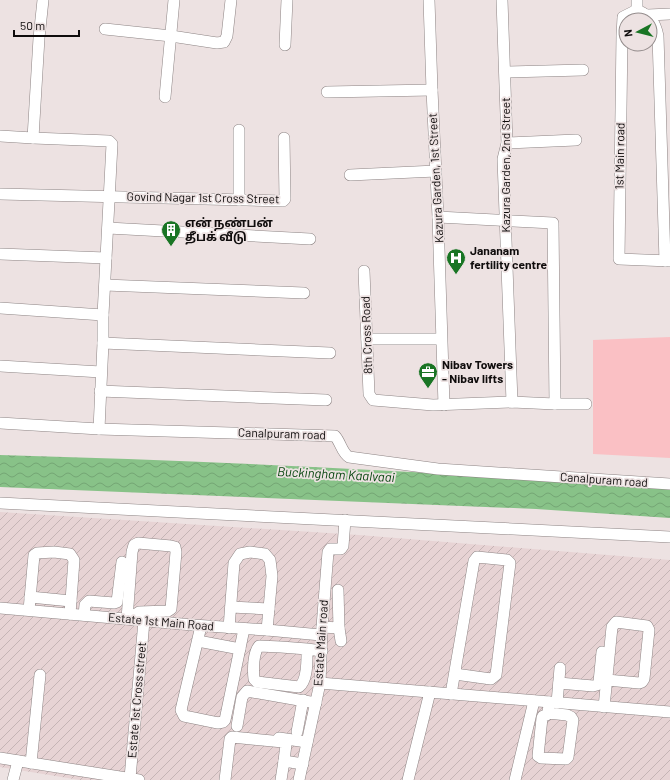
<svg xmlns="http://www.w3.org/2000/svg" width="670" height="780" font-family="Barlow,'Noto Sans Tamil',sans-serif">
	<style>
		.industrial { fill: url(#industrial-furrows) }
		.green { fill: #fac0c4 }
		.water { fill: url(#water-waves) }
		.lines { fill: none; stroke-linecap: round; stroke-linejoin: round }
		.minor-casing { stroke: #8d8484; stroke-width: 12 }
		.minor { stroke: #fff; stroke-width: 11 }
		.labels { text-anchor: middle; stroke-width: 3.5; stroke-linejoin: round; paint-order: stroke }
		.street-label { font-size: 12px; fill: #0f0c0c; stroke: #ede2e2 }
		.poi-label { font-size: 12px; font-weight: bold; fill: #0f0c0c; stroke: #ede2e2; text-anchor: start }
		.water-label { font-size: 13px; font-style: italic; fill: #084710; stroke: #ede2e2 }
	</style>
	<defs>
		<pattern id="industrial-furrows" width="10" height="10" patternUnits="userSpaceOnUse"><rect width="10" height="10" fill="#e7d3d4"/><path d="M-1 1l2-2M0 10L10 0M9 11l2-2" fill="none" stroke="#c5b4b5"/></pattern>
		<pattern id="water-waves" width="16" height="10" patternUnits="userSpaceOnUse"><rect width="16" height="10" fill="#88c288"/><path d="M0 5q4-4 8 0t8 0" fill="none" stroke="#74a674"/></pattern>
	</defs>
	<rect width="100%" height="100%" fill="#ede2e2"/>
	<!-- industrial -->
	<polygon class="industrial" points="0,512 359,535 670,560 670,780 80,780 0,767"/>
	<!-- green -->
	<polygon class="green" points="670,337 670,458 593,454 593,340"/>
	<!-- water -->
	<path class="water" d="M0,455C223,461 447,473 670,487V518L536,509L0,487Z"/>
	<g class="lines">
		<defs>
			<g id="minor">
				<polyline points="429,0 432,90 438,217 444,405"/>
				<polyline points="502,0 507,143 503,159 512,402"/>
				<path d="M637,0V10C651,16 655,22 658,36L665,261"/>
				<polyline points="637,10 623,17 622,35 619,259 670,261"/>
				<polyline points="648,15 670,14"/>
				<polyline points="105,29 171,36 217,43 224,42 227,36 231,0"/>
				<polyline points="285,45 287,0"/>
				<polyline points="505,72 583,70"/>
				<polyline points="327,92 432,90"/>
				<polyline points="165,97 174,0"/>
				<polyline points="0,136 33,138 39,38 43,0"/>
				<polyline points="33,138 109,141 112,144 103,315 103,343 99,429"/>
				<polyline points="507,143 576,140"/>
				<polyline points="350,175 436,171"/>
				<polyline points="0,194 283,201 285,199 284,138"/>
				<polyline points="239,200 239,130"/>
				<polyline points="108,228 310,239"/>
				<polyline points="0,254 106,258"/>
				<polyline points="364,271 369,394 373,400 433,405 512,402 555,404 553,223 438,217"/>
				<polyline points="105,285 304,293"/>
				<polyline points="0,308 103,315"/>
				<polyline points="367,339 441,339"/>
				<polyline points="103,343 330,353"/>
				<polyline points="0,366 101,372"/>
				<polyline points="100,391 326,400"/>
				<polyline points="555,404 586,404"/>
				<path d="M0,423L99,429L335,436C341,443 342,453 349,457L438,469L670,484"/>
				<polyline points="0,503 670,537"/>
				<polyline points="30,597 71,601"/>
				<polyline points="231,607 269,609"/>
				<polyline points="0,608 193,625 267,630 321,635"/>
				<polyline points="29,610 34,555 37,553 54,552 70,554 74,560 70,614"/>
				<polyline points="84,615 85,605 89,601 114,603 117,602 122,562"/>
				<polyline points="127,619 132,552 134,545 138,543 171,546 175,547 176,552 171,609 168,611 139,612 136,614 136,620"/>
				<polyline points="201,626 181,710 184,716 218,723 223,722 225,720 244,629"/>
				<polyline points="322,627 339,628 338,590"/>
				<polyline points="229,628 234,563 240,554 250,552 265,554 270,560 272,576 267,630"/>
				<polyline points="339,628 341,641"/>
				<polyline points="198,641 240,649"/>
				<path d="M307,649L281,647L259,646C253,653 253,670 254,679L257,682L299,687C308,680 307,660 307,649L322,651"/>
				<polyline points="320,683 670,712"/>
				<polyline points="559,683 593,686 597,685 599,682 602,652"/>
				<polyline points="451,694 474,561 477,557 507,560 510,563 496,675 491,679 455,674"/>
				<polyline points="557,703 560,668"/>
				<polyline points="604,707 612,627 616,622 647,626 649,630 644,679 642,682 639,683 607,680"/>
				<path d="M548,713L567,715L571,717L573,720L568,757L566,759L541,758L538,756L542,718L543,716L547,715C549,710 549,707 549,702"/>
				<polyline points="237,726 242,697 247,691 316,703"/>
				<polyline points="297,732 303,700"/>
				<polyline points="279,738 307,742"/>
				<polyline points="0,758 139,780"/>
				<polyline points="31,763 40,675"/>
				<polyline points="130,778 144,621"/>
				<polyline points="13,780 18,761"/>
				<polyline points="225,780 230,739 232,737 283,742 286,744 284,761"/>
				<polyline points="281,780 284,761 303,764"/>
				<polyline points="299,780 320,683 322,627 328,552 330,549 341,549 343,546 345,520"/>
				<polyline points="408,780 430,692"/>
				<polyline points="515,780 534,701"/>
			</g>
		</defs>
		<!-- minor casing -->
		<use href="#minor" class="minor-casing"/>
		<!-- minor -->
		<use href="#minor" class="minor"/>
	</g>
	<!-- icons -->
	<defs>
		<symbol id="building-pin" viewBox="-11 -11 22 30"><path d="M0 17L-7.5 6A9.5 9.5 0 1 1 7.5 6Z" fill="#197524" stroke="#ede2e2"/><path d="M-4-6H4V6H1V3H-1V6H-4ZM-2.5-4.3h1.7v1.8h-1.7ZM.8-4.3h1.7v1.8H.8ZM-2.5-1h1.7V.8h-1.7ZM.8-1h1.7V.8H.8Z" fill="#fff"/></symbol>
		<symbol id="hospital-pin" viewBox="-11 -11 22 30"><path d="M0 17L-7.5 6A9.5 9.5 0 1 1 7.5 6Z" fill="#197524" stroke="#ede2e2"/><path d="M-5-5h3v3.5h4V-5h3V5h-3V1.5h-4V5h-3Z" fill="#fff"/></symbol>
		<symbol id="office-pin" viewBox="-11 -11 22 30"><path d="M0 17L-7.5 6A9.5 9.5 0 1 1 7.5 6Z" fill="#197524" stroke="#ede2e2"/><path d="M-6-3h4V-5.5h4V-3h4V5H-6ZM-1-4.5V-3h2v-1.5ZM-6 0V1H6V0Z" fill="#fff"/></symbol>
	</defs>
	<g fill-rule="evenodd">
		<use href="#building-pin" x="160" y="219" width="22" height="30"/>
		<use href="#hospital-pin" x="445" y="247" width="22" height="30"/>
		<use href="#office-pin" x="417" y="361" width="22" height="30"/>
	</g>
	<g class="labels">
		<!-- street labels -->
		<g class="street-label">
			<text transform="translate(620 156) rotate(-89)" y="4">1st Main road</text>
			<text transform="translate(506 165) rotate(-90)" y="4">Kazura Garden, 2nd Street</text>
			<text transform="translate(436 178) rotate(-93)" y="4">Kazura Garden, 1st Street</text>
			<text transform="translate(203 198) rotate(1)" y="4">Govind Nagar 1st Cross Street</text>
			<text transform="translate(367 335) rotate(-92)" y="4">8th Cross Road</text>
			<text transform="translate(282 434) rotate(2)" y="4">Canalpuram road</text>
			<text transform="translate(604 480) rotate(4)" y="4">Canalpuram road</text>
			<text transform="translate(161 622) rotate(5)" y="4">Estate 1st Main Road</text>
			<text transform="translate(321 643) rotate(-86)" y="4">Estate Main road</text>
			<text transform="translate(137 700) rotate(-85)" y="4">Estate 1st Cross street</text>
		</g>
		<!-- poi labels -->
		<g class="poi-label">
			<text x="185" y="227">என் நண்பன்<tspan x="185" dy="14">தீபக் வீடு</tspan></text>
			<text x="470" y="255">Jananam<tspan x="470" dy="14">fertility centre</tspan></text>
			<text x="442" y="369">Nibav Towers<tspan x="442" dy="14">- Nibav lifts</tspan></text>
		</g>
		<!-- water labels -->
		<g class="water-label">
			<text transform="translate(336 474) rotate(3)" y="5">Buckingham Kaalvaai</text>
		</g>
	</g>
	<!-- north arrow -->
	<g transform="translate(638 32) rotate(263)"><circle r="19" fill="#ede2e2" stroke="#948c8c"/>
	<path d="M0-3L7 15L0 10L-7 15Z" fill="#197524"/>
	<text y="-6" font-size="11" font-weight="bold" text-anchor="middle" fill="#0f0c0c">N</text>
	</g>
	<!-- scale -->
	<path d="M14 30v6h65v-6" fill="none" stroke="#0f0c0c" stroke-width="2"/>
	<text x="20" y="30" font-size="12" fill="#0f0c0c" stroke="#ede2e2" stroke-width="3" paint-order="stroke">50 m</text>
</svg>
